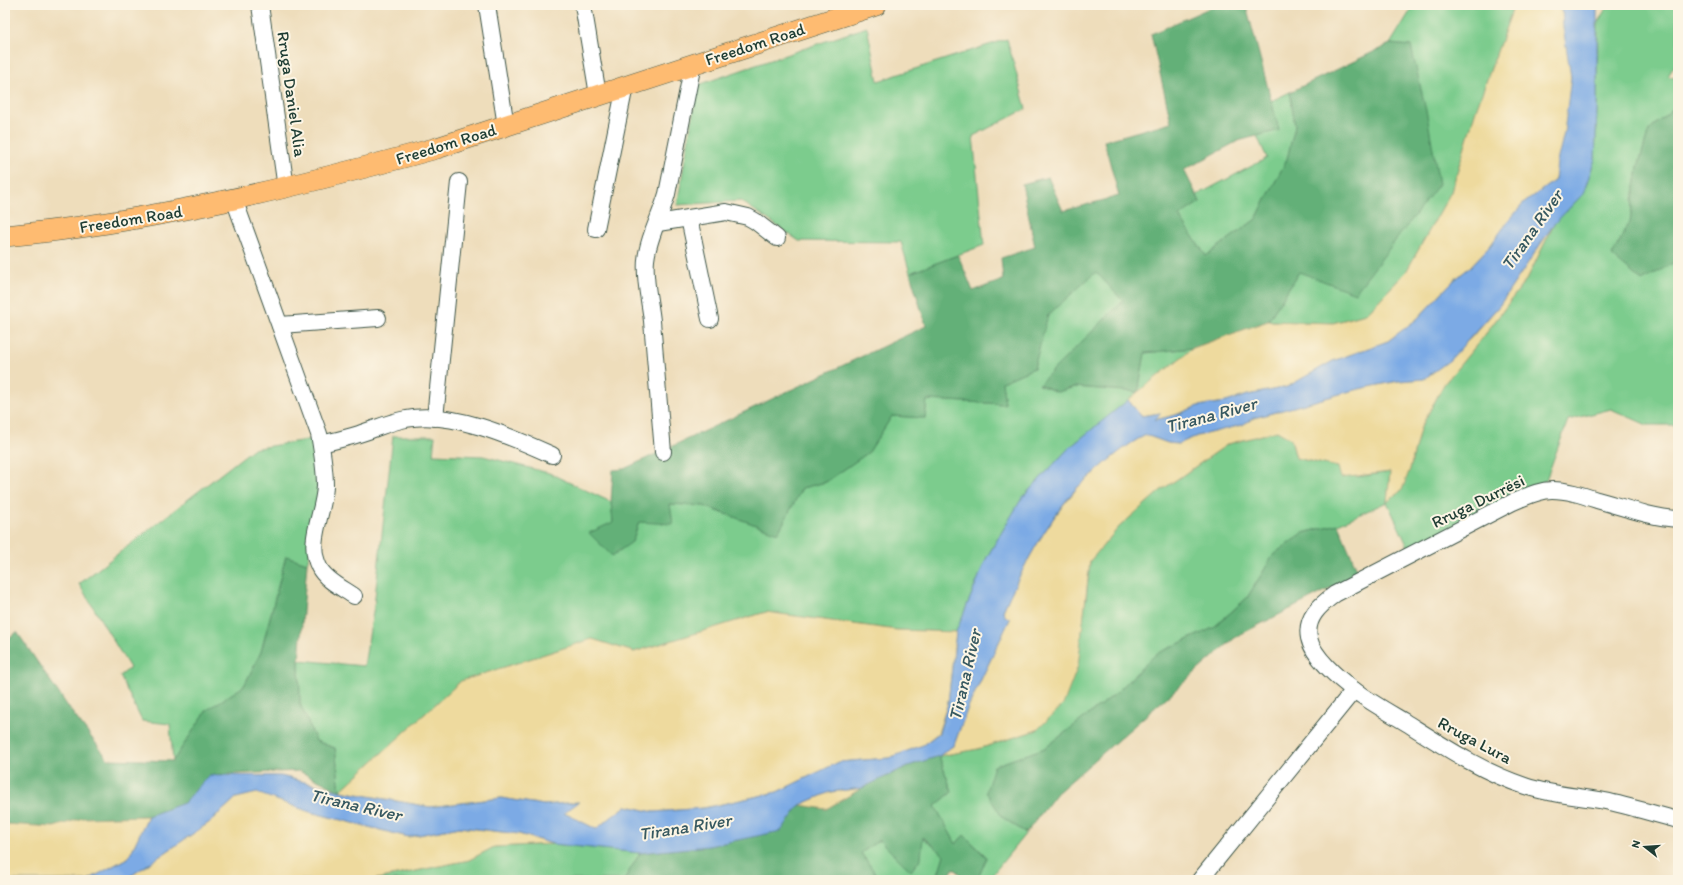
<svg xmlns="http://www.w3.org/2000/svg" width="1683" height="885" font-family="Itim,sans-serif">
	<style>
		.green { fill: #7bcc8d; stroke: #4d8460 }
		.forest { fill: #64b078; stroke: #427656 }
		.sand { fill: #eeda9e; stroke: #868c69 }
		.water { fill: #7baae5; stroke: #4d748c }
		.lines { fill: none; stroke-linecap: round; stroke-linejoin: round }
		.minor-casing { stroke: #3e5548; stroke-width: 18 }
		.major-casing { stroke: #3e5548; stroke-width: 22 }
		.minor { stroke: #fff; stroke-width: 16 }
		.major { stroke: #febb71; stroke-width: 21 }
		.labels { text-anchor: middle; stroke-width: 4; stroke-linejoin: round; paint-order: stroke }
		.street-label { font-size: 17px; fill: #1f3d34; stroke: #fcf5e5 }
		.water-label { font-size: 18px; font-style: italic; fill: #365860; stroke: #fcf5e5 }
	</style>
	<rect width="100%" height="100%" fill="#fcf5e5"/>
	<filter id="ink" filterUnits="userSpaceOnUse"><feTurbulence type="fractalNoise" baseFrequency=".025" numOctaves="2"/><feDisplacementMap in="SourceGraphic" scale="8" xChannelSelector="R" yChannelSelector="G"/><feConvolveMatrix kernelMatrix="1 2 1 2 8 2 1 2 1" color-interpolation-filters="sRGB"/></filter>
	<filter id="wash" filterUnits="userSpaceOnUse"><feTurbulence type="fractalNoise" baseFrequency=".012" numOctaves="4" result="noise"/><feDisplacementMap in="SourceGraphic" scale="16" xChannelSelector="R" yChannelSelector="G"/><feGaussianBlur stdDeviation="0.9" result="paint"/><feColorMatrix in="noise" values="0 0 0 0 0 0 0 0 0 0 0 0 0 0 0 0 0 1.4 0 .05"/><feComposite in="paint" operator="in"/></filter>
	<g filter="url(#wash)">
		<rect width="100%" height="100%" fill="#edb"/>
		<!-- green -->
		<g class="green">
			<polygon points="1414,5 1514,5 1476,110 1451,192 1406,272 1366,314 1333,323 1268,321 1299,272 1411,46 1390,44"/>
			<polygon points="1608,5 1678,5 1678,60 1668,76 1678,79 1678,104 1649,130 1638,167 1630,222 1612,255 1642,281 1678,260 1678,296 1675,301 1678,303 1678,425 1647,425 1611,409 1568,420 1546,480 1409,549 1387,502 1338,524 1303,533 1274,554 1247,598 1213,628 1156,654 1114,695 1045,748 994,766 1002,817 1026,833 988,880 977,880 987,857 964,835 956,844 935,806 952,792 939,756 978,749 1037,730 1086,600 1090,561 1119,527 1160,491 1228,444 1277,431 1291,439 1296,458 1338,467 1358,477 1390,472 1387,501 1410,469 1420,429 1444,384 1484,336 1528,277 1554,224 1583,194 1595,159 1597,110 1598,22"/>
			<polygon points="867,27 878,81 1007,39 1026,109 973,136 984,245 910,273 901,242 799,241 741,201 677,205 698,85"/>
			<polygon points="1290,92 1295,126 1287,159 1256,219 1206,256 1178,215 1200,202 1197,195 1267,158 1257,136 1279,130 1271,101"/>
			<polygon points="1096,271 1123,301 1039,385 1057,392 1075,387 1138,392 1145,353 1193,348 1069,448 1022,498 987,557 956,632 897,630 766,612 634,652 592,639 461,681 340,791 335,748 316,741 300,704 299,660 364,666 374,606 393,436 435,436 433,454 483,456 549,473 611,502 613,522 632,542 639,522 670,504 704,506 778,533 802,488 826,482 869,452 892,416 925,418 927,400 1005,404 1002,382 1034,368 1047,315"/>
			<polygon points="318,438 318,526 307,563 286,556 261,652 244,686 207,710 173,761 170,724 142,721 120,676 130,668 79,584 253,449"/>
			<polygon points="922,837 944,855 937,878 939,880 880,880 861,853 879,840"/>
			<polygon points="553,844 640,853 624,880 373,880 469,860 494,847"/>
		</g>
		<!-- forest -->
		<g class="forest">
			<polygon points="1216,5 1246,5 1279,130 1238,141 1184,170 1200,202 1179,216 1206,256 1256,219 1287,159 1295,126 1290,92 1390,44 1411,46 1427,115 1439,184 1355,293 1299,272 1268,321 1193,348 1145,353 1138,392 1075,387 1057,392 1039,384 1123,301 1096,272 1048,315 1034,368 1002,382 1005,404 927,400 925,418 892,416 869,452 826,482 802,488 778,533 704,506 670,504 673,524 639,522 632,542 612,556 589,533 613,522 611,502 613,470 624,469 926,326 910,273 958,255 973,291 1003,280 1001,258 1035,247 1022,184 1048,177 1063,211 1119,196 1104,141 1171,122 1151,34"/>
			<polygon points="1678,104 1678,260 1642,281 1612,256 1630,222 1638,167 1649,130"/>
			<polygon points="1338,524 1359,574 1237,636 1057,793 1026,833 1002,817 986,792 994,766 1045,748 1114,695 1156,654 1213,628 1247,598 1274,554 1303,533"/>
			<polygon points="286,556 307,563 299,660 300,704 316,741 335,748 340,791 299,771 209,775 184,803 148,816 83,818 54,827 5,824 5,641 17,632 71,711 108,759 173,761 207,710 244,686 261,652"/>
			<polygon points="939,756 952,792 935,806 956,844 964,835 987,858 977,880 966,880 954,868 946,880 939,880 937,878 944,855 923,837 921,858 911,871 879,840 861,853 880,880 624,880 640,853 709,846 780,831 800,805 826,809 862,788 908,766"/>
		</g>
		<!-- sand -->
		<g class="sand">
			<path d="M1514,5H1563L1562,7C1563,30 1571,53 1571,77C1572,111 1559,147 1555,180L1523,204L1507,223L1490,246L1470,267L1452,282L1417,319L1388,341L1333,361L1287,387L1248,395L1226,402L1198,406L1176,415L1154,420L1160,413L1141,416L1128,400L1193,348L1268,321L1333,323L1366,314L1406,272L1451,192L1476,110Z"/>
			<path d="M1554,224L1528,277L1484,336L1444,384L1420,429L1410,469L1402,490L1387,502L1390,472L1341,478L1338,467L1296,458L1291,439L1277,431L1228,444L1160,491L1119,527L1090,561L1078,666L1063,705L1037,730L978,749L939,756L954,745L968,707L1010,619L1005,616L1003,611C1020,571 1046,524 1074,492C1079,485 1086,480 1092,475C1109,460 1125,445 1146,435L1168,443L1178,444L1197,436L1242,425L1254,418L1354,390L1398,381L1424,379L1471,338L1499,306Z"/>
			<polygon points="766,612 897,630 956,632 948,703 938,733 923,745 889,758 839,762 777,792 704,808 654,812 626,806 596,829 564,813 578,802 544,805 501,798 430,807 340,791 461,681 592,639 634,652"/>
			<polygon points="862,788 826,809 800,805 830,792"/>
			<polygon points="257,792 310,812 408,837 460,827 519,834 553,844 494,847 469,860 372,880 125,880 210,822 236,798"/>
			<polygon points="148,816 129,857 88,880 5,880 5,824 54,827 83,818"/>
		</g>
		<!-- water -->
		<path class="water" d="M1563,5H1597V110L1595,159L1583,194L1554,224L1499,306L1450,360L1424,379L1398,381L1354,390L1254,418L1242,425L1197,436L1178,444L1168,443L1146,435C1125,445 1109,460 1092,475C1086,480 1079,485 1073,492C1046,524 1020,572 1003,611L1005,616L1010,619L968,707L954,745L939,756L908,766L862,788L830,792L800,805L781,831L709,846L640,853L553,844L519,834L460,827L408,837L310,812L257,793L236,798L210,822L125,880H88L129,857L148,816L184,803L209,775L281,776L340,791L430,807L501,798L544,805L579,802L564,813L596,829L626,806L654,812L704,808L777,792L839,762L889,758L923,745L939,733L948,703L956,632L987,557L1022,498L1069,448L1128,400L1141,416L1161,413L1155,420L1176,415L1198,406L1226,402L1248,395L1287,387L1333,361L1388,341L1417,319L1452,282L1470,267L1490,246L1507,223L1523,204L1555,180L1557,162L1564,133L1571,77L1563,27L1562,7Z"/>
	</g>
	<g filter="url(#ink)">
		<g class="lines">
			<defs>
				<g id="minor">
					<polyline points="260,5 286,188"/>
					<polyline points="487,5 506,126"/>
					<polyline points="583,5 598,95"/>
					<path d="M234,199L319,434C322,451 325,469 325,486C324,514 306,541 319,567C325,580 344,589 354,596"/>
					<polyline points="689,218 710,319"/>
					<polyline points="658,223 726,212 748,217 755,221 777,238"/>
					<polyline points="596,229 625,86"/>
					<polyline points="280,325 378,318"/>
					<polyline points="435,418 459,182"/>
					<path d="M321,444C333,441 347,438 359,434C375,429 389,422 406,419C451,410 512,437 552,455"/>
					<path d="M663,452C659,408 656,365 652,321C650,301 644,281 646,260C648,238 661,215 667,194L693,64"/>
					<path d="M1678,519C1650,517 1623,507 1597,500C1582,495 1567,490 1552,490C1538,490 1526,497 1513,502L1335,594C1320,605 1305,618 1309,638C1313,657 1339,679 1354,690C1370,702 1388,712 1405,722C1443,746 1482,772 1525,786C1551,795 1578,796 1605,801C1629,806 1654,814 1678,820"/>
					<polyline points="1200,880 1354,690"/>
				</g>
				<path id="major" d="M5,236C152,222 295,187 437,148L876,5"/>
			</defs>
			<!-- minor casing -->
			<use href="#minor" class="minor-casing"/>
			<!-- major casing -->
			<use href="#major" class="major-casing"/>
			<!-- minor -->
			<use href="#minor" class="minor"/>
			<!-- major -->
			<use href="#major" class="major"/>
		</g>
	</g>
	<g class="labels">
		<!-- street labels -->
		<g class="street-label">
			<text transform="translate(755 44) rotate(-18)" y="6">Freedom Road</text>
			<text transform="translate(292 94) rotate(82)" y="6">Rruga Daniel Alia</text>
			<text transform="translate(446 144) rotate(-17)" y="6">Freedom Road</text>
			<text transform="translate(131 219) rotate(-9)" y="6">Freedom Road</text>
			<text transform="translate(1478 501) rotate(-26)" y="6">Rruga Durrësi</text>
			<text transform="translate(1475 740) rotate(28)" y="6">Rruga Lura</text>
		</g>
		<!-- water labels -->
		<g class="water-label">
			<text transform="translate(1532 230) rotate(-55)" y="6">Tirana River</text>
			<text transform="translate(1211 415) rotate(-15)" y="6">Tirana River</text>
			<text transform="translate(965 675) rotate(-77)" y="6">Tirana River</text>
			<text transform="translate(356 805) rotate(13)" y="6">Tirana River</text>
			<text transform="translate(685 827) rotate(-9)" y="6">Tirana River</text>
		</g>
	</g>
	<!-- margin -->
	<rect width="1683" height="885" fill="none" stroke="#fcf5e5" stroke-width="20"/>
	<!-- north arrow -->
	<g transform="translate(1645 847) rotate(287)" stroke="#fcf5e5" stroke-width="3" paint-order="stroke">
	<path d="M0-3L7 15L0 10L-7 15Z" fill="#1f3d34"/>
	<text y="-6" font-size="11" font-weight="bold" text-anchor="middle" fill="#1f3d34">N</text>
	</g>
</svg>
